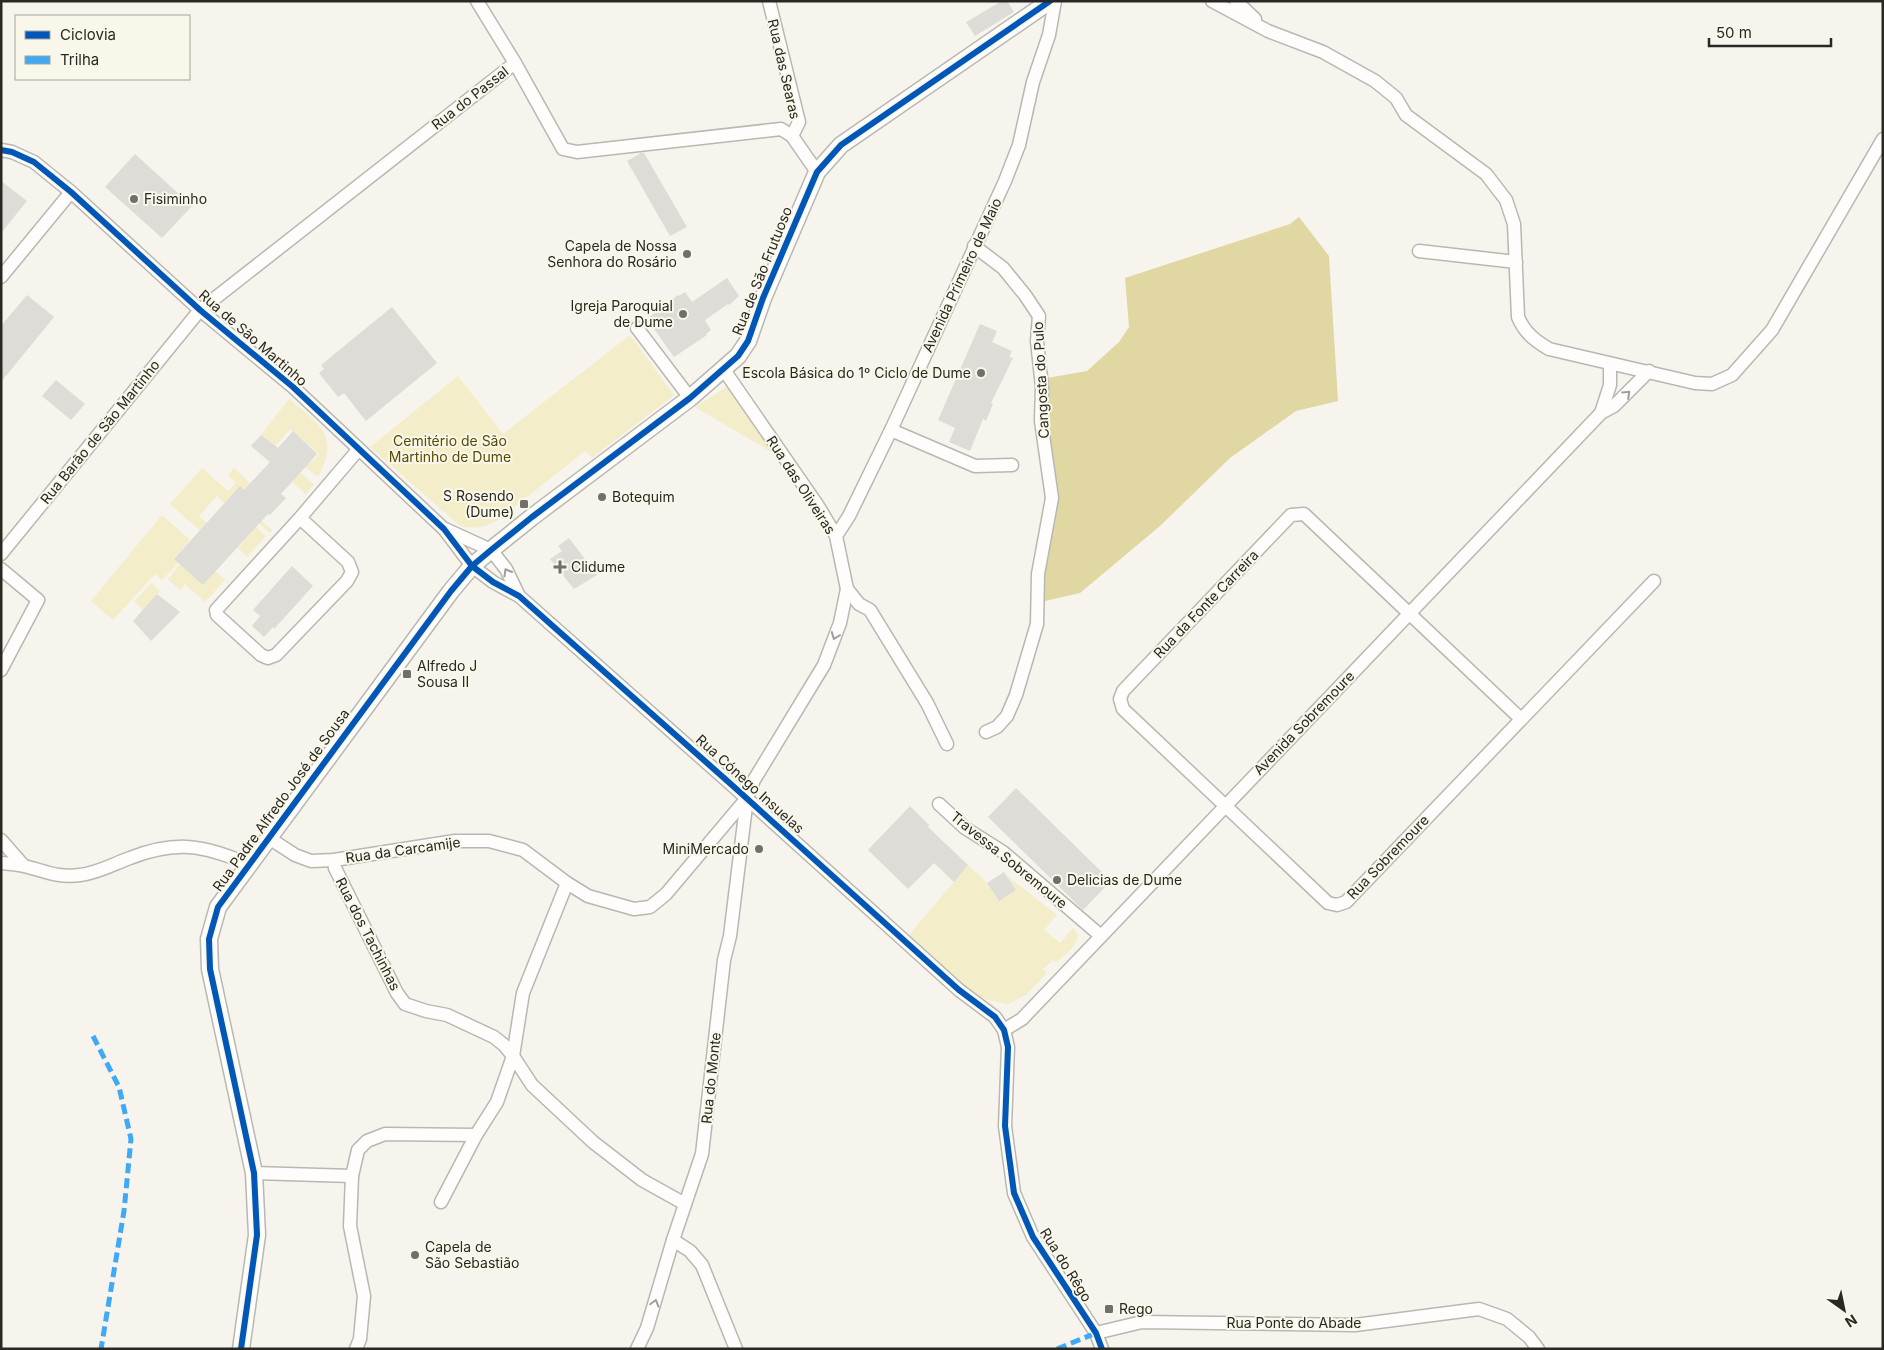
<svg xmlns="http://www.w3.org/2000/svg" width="1884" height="1350" font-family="Inter,sans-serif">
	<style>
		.green { fill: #f4edca }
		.forest { fill: #e1d7a3 }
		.building { fill: #dddcd6 }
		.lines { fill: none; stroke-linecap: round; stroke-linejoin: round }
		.minor-casing { stroke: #b8b8b2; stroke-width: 15 }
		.tertiary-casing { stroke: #b8b8b2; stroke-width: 19 }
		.minor { stroke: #fefdfc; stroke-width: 12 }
		.tertiary { stroke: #fefdfc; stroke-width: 16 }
		.quiet { stroke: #3fa9f5; stroke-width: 5; stroke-dasharray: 10 5; stroke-linecap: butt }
		.cycleway-casing { stroke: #f9f7e9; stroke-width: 9 }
		.cycleway { stroke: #0057b8; stroke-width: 6 }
		.oneway { stroke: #9e9d9a }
		.poi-dot { fill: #716f69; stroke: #f9f7e9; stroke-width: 2 }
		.labels { text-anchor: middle; stroke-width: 4; stroke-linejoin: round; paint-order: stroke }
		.street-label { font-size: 14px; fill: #292823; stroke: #f9f7e9 }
		.poi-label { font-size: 14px; fill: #292823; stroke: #f9f7e9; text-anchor: start }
		.park-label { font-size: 14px; fill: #574c03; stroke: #f9f7e9 }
	</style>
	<rect width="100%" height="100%" fill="#f6f4ec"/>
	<!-- green -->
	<g class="green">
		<path d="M630,335L674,395L592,458L585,451L498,520C484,528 476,529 460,526L370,447L458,376L503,434Z"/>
		<polygon points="733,383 788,462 695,407"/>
		<path d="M289,399C319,424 341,436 318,477L305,467L311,461L312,462L319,454L290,429L272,450L314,484L306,494L258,452L267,440L261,435Z"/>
		<polygon points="202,468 228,491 236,483 228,475 234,468 252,485 238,501 272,530 270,533 243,509 237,515 217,496 199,516 207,523 200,531 170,504"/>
		<polygon points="162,515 190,540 174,558 178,563 162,580 155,574 113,620 91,601"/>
		<polygon points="243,515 266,536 247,557 238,548 254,529"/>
		<polygon points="180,564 215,571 225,580 205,602 185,584 180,590 168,579"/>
		<polygon points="151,583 160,591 143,610 134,602"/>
		<path d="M968,865L987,883L999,901L1016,890L1006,875L1057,915L1044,930L1060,943L1073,928C1087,940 1065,954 1056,963L1053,960L1043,969L1047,973L1026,995L1008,1004L984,999L970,992L908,936Z"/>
	</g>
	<!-- forest -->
	<polygon class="forest" points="1299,217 1329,256 1338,401 1296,411 1230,458 1160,526 1080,593 1041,602 1041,573 1053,516 1046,421 1047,378 1087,371 1119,342 1129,327 1125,278 1290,224"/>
	<!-- building -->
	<g class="building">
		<polygon points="1002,1 1007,1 1014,12 975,36 966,22"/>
		<polygon points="641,153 644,153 687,227 670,236 627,161"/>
		<polygon points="135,154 192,206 162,238 105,187"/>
		<polygon points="1,181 27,201 1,233"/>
		<polygon points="727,278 739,296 729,305 728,304 705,320 711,330 706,334 707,335 674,357 647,319 678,295 679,296 685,292 692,302"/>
		<polygon points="27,295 54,317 1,382 1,326"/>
		<polygon points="392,307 437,363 366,421 344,393 338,397 319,373 324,369 321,365"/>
		<polygon points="980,324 997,331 992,342 1012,351 1009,357 1013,358 991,403 993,404 986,421 983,419 970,451 949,442 955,428 938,420"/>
		<polygon points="56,380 85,404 71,420 42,396"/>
		<polygon points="293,431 317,454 281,494 286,498 270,515 268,514 203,585 174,559 240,486 244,490 270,462 251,446 261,435 278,448"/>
		<polygon points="569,538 597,575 574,589 550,559 562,551 558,546"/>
		<polygon points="292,566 313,586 274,629 273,627 264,637 252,626 260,616 253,610"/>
		<polygon points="157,594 180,612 151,641 133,621"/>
		<polygon points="1016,788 1111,881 1083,910 988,817"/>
		<polygon points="910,806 929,825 928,827 968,865 954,882 934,863 908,889 868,850"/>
		<polygon points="1004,872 1016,890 999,901 987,883"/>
	</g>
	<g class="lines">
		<defs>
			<g id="minor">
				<polyline points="477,1 515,63 563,149 577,152 781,129 792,136 817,172"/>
				<polyline points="769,1 799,122 792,136"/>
				<path d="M1212,1L1268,31L1323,52L1375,81L1396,98L1406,115L1486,174L1506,200L1514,224L1518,317C1525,333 1534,340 1549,349L1695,383L1712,384L1732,375L1772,330L1883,139"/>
				<polyline points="1236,1 1255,19"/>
				<polyline points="1,150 12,152 34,162 71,192 200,310 293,387 444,529 472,566 493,582 519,596 733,786 959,990 995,1017 1004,1030 1008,1047 1005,1126 1014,1193 1033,1237 1096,1333 1102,1349"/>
				<polyline points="974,246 1003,268 1025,295 1039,316 1037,341 1042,387 1041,421 1052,498 1038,574 1037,624 1016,695 1007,716 997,727 986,732"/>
				<polyline points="1419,251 1516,262"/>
				<polyline points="1,277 71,192"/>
				<polyline points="637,328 690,398"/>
				<polyline points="1601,413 1610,385 1610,364"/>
				<polyline points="891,430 975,466 1012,465"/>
				<polyline points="300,518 348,562 352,572 347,581 276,655 268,658 261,655 217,615 216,610 300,518 358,450"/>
				<polyline points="445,529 491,550 506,569 519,596"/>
				<polyline points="836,536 849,516 891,430 1005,181 1019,145 1033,82 1049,35 1055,1"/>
				<polyline points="1,554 200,310 515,63"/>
				<polyline points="1,569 38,600 1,670"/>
				<polyline points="847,589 859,604 870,610 927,703 947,744"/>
				<polyline points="1521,719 1304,514 1291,515 1123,691 1120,699 1123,709 1328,903 1337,905 1346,902 1654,581"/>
				<polyline points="939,804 965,828 1003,852 1101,936"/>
				<polyline points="269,838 295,855 311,861 334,860 455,841 489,841 523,850 567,883 588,896 634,909 650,907 666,894 747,798"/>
				<polyline points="1,840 23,865"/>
				<polyline points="334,860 335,868 397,993 405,1004 426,1011 447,1015 494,1037 504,1045 513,1056 532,1085 593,1142 642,1180 685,1204"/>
				<path d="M1,863C9,864 17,864 24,866C45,871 57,878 80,875C98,873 113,864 130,858C176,840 204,845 248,864"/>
				<polyline points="1004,1030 1022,1019 1601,413 1614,406 1649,371"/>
				<polyline points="254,1173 352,1176"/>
				<polyline points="441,1202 476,1135 497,1102 513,1056 523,993 567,883"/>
				<polyline points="673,1240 690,1251 702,1265 736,1349"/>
				<polyline points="1096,1333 1142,1322 1355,1325 1479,1309 1507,1319 1529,1337 1538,1349"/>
				<polyline points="356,1349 360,1339 364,1296 350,1226 352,1176 358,1150 367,1141 385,1134 476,1135"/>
				<polyline points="637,1349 647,1328 673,1240 702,1154 724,960 730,936 747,798 754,780 824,665 840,623 847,589 836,536 818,506 724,370"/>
			</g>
			<polyline id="tertiary" points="241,1349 257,1235 254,1173 210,969 209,939 218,907 451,591 472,566 491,550 532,517 690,398 738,356 748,341 763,298 817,172 841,145 1050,1"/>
		</defs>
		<!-- minor casing -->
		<use href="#minor" class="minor-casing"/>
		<!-- tertiary casing -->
		<use href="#tertiary" class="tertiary-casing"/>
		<!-- minor -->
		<use href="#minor" class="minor"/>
		<!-- tertiary -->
		<use href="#tertiary" class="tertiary"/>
		<!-- quiet -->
		<g class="quiet">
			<polyline points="93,1036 119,1087 131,1139 124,1211 101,1349"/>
			<polyline points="1057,1349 1096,1333"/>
		</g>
		<defs>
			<g id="cycleway">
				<polyline points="1,150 12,152 34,162 71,192 200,310 293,387 444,529 472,566 493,582 519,596 733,786 959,990 995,1017 1004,1030 1008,1047 1005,1126 1014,1193 1033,1237 1096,1333 1102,1349"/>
				<polyline points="241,1349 257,1235 254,1173 210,969 209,939 218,907 451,591 472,566 491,550 532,517 690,398 738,356 748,341 763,298 817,172 841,145 1050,1"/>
			</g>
		</defs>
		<!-- cycleway casing -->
		<use href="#cycleway" class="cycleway-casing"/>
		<!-- cycleway -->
		<use href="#cycleway" class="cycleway"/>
	</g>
	<!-- one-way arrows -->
	<defs><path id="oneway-chevron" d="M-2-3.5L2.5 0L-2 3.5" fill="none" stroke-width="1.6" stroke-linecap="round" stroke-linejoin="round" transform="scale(1.25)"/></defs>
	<g class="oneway">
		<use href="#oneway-chevron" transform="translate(1627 394) rotate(-43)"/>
		<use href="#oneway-chevron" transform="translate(507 572) rotate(-120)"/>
		<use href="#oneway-chevron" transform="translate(835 636) rotate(111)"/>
		<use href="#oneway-chevron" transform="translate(655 1303) rotate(-74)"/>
	</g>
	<!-- markers -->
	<g class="poi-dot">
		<circle cx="134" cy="199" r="5"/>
		<circle cx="687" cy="254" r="5"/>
		<circle cx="683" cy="314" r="5"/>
		<circle cx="981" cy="373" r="5"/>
		<circle cx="602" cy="497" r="5"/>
		<rect x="519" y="499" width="10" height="10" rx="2.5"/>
		<path d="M557.5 559.5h5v5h5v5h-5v5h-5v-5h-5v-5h5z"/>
		<rect x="402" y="669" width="10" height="10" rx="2.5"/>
		<circle cx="759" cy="849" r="5"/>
		<circle cx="1057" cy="880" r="5"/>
		<circle cx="415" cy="1255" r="5"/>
		<rect x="1104" y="1304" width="10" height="10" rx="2.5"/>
	</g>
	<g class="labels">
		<!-- street labels -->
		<g class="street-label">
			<text transform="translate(784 69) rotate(77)" y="5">Rua das Searas</text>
			<text transform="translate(470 98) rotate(-38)" y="5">Rua do Passal</text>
			<text transform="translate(762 271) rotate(-68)" y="5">Rua de São Frutuoso</text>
			<text transform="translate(962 275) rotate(-65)" y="5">Avenida Primeiro de Maio</text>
			<text transform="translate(253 338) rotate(41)" y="5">Rua de São Martinho</text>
			<text transform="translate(1041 380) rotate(-93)" y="5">Cangosta do Pulo</text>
			<text transform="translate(100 432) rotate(-51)" y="5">Rua Barão de São Martinho</text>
			<text transform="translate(801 485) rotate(57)" y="5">Rua das Oliveiras</text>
			<text transform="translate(1206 604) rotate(-46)" y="5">Rua da Fonte Carreira</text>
			<text transform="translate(1304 723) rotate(-46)" y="5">Avenida Sobremoure</text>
			<text transform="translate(750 784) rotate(42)" y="5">Rua Cónego Insuelas</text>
			<text transform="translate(281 800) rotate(-54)" y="5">Rua Padre Alfredo José de Sousa</text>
			<text transform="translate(403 850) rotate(-8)" y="5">Rua da Carcamije</text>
			<text transform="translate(1388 857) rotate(-46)" y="5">Rua Sobremoure</text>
			<text transform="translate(1009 860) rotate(39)" y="5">Travessa Sobremoure</text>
			<text transform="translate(368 934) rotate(63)" y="5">Rua dos Tachinhas</text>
			<text transform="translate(711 1078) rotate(-84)" y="5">Rua do Monte</text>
			<text transform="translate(1066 1265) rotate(58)" y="5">Rua do Rêgo</text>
			<text x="1294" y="1328">Rua Ponte do Abade</text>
		</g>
		<!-- poi labels -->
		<g class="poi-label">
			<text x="144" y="204">Fisiminho</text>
			<text x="677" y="251" text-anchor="end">Capela de Nossa<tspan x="677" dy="16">Senhora do Rosário</tspan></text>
			<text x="673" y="311" text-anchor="end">Igreja Paroquial<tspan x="673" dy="16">de Dume</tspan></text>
			<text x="971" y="378" text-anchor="end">Escola Básica do 1º Ciclo de Dume</text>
			<text x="514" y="501" text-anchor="end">S Rosendo<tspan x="514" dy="16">(Dume)</tspan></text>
			<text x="612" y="502">Botequim</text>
			<text x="571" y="572">Clidume</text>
			<text x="417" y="671">Alfredo J<tspan x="417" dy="16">Sousa II</tspan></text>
			<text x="749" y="854" text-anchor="end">MiniMercado</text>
			<text x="1067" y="885">Delicias de Dume</text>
			<text x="425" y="1252">Capela de<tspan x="425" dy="16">São Sebastião</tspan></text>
			<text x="1119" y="1314">Rego</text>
		</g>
		<!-- park labels -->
		<g class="park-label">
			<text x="450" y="446">Cemitério de São<tspan x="450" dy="16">Martinho de Dume</tspan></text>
		</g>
	</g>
	<!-- border -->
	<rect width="1884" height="1350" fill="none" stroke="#292823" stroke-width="5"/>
	<!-- legend -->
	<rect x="15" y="15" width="175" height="65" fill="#f9f7e9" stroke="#a6a49a"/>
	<rect x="25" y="31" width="25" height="8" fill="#0057b8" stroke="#a6a49a"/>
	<text x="60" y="40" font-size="15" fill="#292823">Ciclovia</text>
	<rect x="25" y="56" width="25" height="8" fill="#3fa9f5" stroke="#a6a49a"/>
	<text x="60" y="65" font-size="15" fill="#292823">Trilha</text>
	<!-- north arrow -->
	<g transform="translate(1844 1310) rotate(147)" stroke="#f9f7e9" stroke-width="4" paint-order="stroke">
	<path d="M0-4L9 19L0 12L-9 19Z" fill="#292823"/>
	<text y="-8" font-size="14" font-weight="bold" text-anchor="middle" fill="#292823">N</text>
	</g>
	<!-- scale -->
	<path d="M1709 38v8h122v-8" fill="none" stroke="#292823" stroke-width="2.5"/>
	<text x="1716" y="38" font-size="15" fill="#292823" stroke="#f9f7e9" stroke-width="4" paint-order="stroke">50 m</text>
</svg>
